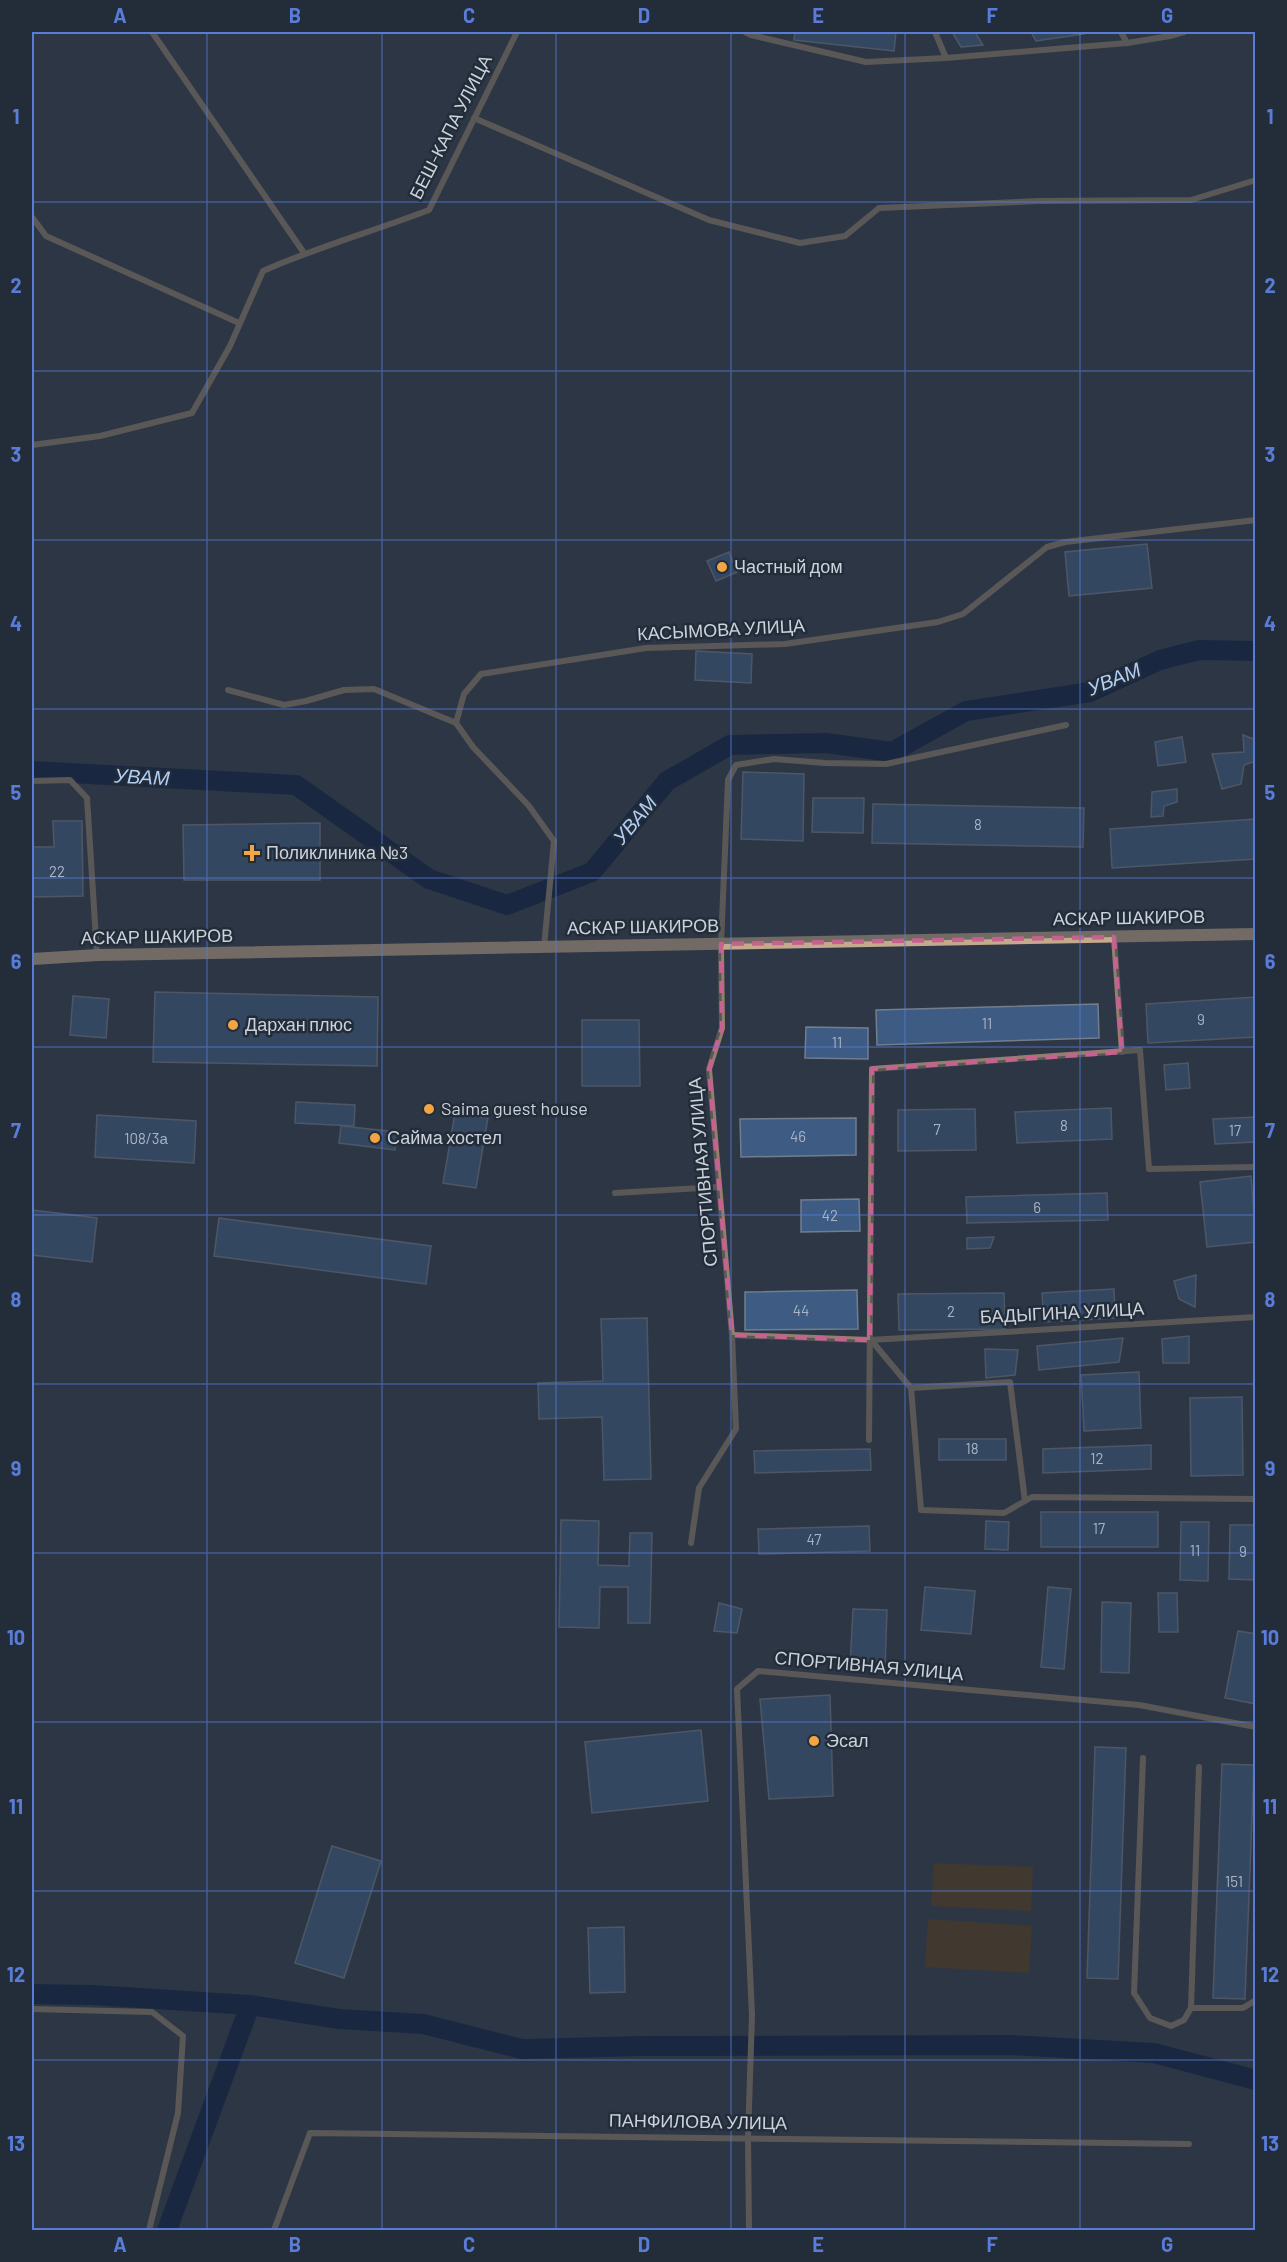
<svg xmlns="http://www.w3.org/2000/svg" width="1287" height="2262" font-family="Barlow,sans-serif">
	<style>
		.green { fill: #593a14 }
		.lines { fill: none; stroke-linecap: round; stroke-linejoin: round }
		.canal { stroke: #00183a; stroke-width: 20 }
		.building { fill: #3d5b83; stroke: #727e8e; stroke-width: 1.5 }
		.minor { stroke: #91806e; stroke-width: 6 }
		.secondary { stroke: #c4a98c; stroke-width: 12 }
		.marked { fill: none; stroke: #c6628e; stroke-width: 4.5; stroke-dasharray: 12 8; stroke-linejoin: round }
		.grid { fill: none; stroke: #5a7cd9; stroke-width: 1.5; stroke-opacity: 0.55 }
		.poi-dot { fill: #f3a443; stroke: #232d3a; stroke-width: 2 }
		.labels { text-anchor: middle; stroke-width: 5; stroke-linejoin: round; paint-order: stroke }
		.number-label { font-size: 15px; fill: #a8b4c5 }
		.street-label { font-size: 18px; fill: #cbd2db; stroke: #232d3a }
		.poi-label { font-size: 18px; fill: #cbd2db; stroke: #232d3a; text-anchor: start }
		.water-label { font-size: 20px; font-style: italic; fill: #b3cff6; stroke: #232d3a }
		.neatline { fill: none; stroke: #5a7cd9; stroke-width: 2 }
		.grid-label { font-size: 20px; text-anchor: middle; font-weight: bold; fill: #5a7cd9 }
	</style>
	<rect width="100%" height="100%" fill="#2d3745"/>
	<!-- green -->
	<g class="green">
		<polygon points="934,1863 1033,1867 1031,1911 931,1906"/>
		<polygon points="928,1919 1032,1926 1029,1973 925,1967"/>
	</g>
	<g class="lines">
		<!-- canal -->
		<g class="canal">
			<polyline points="32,771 296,785 429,879 507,905 592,872 667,781 730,745 826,743 892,752 966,711 1090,692 1160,660 1199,650 1256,651"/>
			<polyline points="32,1994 93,1995 250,2005 339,2019 423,2024 522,2049 643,2046 1011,2045 1154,2053 1256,2080"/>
			<polyline points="167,2230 250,2005"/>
		</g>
	</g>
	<!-- building -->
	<g class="building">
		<polygon points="795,32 896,32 894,51 794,40"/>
		<polygon points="952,32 975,32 983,45 961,47"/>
		<polygon points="1031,32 1083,32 1084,34 1036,41"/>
		<polygon points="1147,544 1152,588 1069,596 1065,552"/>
		<polygon points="729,552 737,572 716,581 707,561"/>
		<polygon points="696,651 752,654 751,683 695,680"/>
		<polygon points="1243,735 1256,740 1256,761 1244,765 1241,784 1222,789 1212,754 1244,752"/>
		<polygon points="1182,737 1186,762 1158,766 1155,742"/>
		<polygon points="743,772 804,774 803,841 741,839"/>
		<polygon points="1177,789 1177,802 1164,806 1163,816 1151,817 1152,792"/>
		<polygon points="813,798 864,798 863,833 812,832"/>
		<polygon points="873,804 1084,808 1083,847 872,843"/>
		<polygon points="1256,819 1256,859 1112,868 1110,829"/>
		<polygon points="53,821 82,821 83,896 32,897 32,847 54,847"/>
		<polygon points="320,823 320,880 184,880 183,825"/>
		<polygon points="155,992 378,997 377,1066 153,1062"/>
		<polygon points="73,996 109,999 106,1038 70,1035"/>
		<polygon points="1256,997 1256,1037 1148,1043 1146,1004"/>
		<polygon points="1098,1004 1099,1038 877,1045 876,1010"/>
		<polygon points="582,1020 639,1020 640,1086 582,1086"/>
		<polygon points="806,1027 868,1028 868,1059 805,1058"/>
		<polygon points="1188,1063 1190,1088 1166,1090 1164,1065"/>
		<polygon points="296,1102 355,1105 354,1126 295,1123"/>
		<polygon points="1111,1108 1112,1139 1017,1143 1015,1112"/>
		<polygon points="975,1109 976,1150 898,1151 898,1110"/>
		<polygon points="455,1113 488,1118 476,1188 443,1183"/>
		<polygon points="97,1115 196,1121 194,1163 95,1157"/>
		<polygon points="1256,1117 1256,1142 1215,1144 1213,1119"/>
		<polygon points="856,1118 856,1155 741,1157 740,1119"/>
		<polygon points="341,1126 398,1132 395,1150 339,1143"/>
		<polygon points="1251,1176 1256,1242 1207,1247 1200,1182"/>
		<polygon points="1107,1193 1108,1220 967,1223 966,1197"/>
		<polygon points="859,1199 860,1231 801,1232 801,1200"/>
		<polygon points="32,1210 97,1218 92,1262 32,1255"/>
		<polygon points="219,1218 431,1246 426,1284 214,1256"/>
		<polygon points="994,1237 990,1248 967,1249 967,1238"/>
		<polygon points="1196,1275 1195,1307 1179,1299 1174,1281"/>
		<polygon points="1114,1289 1115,1318 1044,1322 1042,1293"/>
		<polygon points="857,1290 858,1329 745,1330 745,1292"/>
		<polygon points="1004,1293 1005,1329 899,1330 898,1294"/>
		<polygon points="647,1318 651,1479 604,1480 602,1417 539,1419 538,1383 603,1381 601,1319"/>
		<polygon points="1189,1336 1189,1363 1163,1363 1162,1339"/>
		<polygon points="1123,1338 1119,1362 1039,1370 1037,1346"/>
		<polygon points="985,1349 1018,1350 1015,1375 986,1378"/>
		<polygon points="1139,1372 1141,1428 1084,1431 1081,1375"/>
		<polygon points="1242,1397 1243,1475 1191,1476 1190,1398"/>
		<rect x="939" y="1439" width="67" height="21"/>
		<polygon points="1151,1445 1151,1469 1043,1473 1043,1449"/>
		<polygon points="870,1449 871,1470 755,1473 754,1451"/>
		<rect x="1041" y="1512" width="117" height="35"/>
		<polygon points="561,1520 599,1521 598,1565 629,1566 630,1533 652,1533 650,1623 628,1623 628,1587 600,1587 599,1628 559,1627"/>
		<polygon points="986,1521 1009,1522 1008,1550 985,1549"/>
		<polygon points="1181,1522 1209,1522 1208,1581 1180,1580"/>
		<polygon points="1230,1525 1256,1525 1256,1580 1229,1579"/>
		<polygon points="869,1526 870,1551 759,1554 758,1529"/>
		<polygon points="925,1587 975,1591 971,1634 921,1630"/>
		<polygon points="1048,1587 1071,1589 1064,1669 1041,1667"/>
		<polygon points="1158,1593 1177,1593 1178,1632 1159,1632"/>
		<polygon points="1102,1602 1131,1603 1129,1673 1101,1672"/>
		<polygon points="719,1603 742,1609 737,1633 714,1631"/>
		<polygon points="853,1609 887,1610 885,1668 850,1667"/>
		<polygon points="1238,1631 1256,1634 1256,1704 1225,1698"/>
		<polygon points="830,1695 833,1796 769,1799 760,1699"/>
		<polygon points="701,1730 708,1801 592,1813 585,1742"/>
		<polygon points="1095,1747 1126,1748 1118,1979 1087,1978"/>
		<polygon points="1222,1764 1254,1765 1245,1999 1213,1998"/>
		<polygon points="332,1846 381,1861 344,1978 295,1963"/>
		<polygon points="624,1927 625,1992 590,1993 588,1928"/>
	</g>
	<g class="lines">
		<!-- minor -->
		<g class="minor">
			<polyline points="152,32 304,253"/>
			<polyline points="745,32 751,35 866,62 946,58 1127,43 1170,36 1184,32"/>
			<polyline points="935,32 946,58"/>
			<polyline points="1121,32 1127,43"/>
			<polyline points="474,118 709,220 800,243 845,236 879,208 1038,201 1191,200 1256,180"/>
			<polyline points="32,217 46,236 239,323"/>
			<path d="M32,445L100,436L192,413L230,346L263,271C317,247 374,231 429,210L517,32"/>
			<polyline points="228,690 284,705 306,701 344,690 374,689 456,723"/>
			<polyline points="32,781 70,780 87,798 97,955"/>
			<polyline points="1114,937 1122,1052"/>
			<polyline points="544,947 554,841 529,806 473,747 456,723 464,694 481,674 646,648 785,644 938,622 963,614 1047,547 1065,542 1256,520"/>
			<polyline points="615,1193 718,1187"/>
			<polyline points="732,1335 870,1340 1256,1317"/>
			<polyline points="871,1340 911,1388 921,1510 1004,1513 1032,1497 1256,1499"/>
			<polyline points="911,1388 1010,1382 1025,1501"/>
			<polyline points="869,1440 872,1069 1140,1050 1149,1169 1256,1167"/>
			<polyline points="691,1543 699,1488 736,1429 732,1335 709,1069 722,1028 721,944 728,780 736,765 774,759 825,763 886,764 1066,725"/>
			<polyline points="1143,1758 1134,1993 1150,2018 1171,2026 1184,2020 1191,2008 1199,1767"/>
			<polyline points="1191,2008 1243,2008 1256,2000"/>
			<polyline points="32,2009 152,2012 183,2036 178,2113 149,2230"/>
			<polyline points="274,2230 310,2133 1189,2144"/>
			<polyline points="749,2230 748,2138 752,2015 737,1689 758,1671 1139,1705 1256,1727"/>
		</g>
		<!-- secondary -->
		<polyline class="secondary" points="32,959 98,955 1256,934"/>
	</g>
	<!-- marked area -->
	<path d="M0 0H1287V2262H0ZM1114,937L1122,1052L872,1069L870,1340L732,1335L709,1069L722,1028L721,944Z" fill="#2d3745" fill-opacity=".55" fill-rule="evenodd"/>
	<path class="marked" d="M1114,937L1122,1052L872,1069L870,1340L732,1335L709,1069L722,1028L721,944Z"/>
	<!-- grid -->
	<path class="grid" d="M207,32V2230M382,32V2230M556,32V2230M731,32V2230M905,32V2230M1080,32V2230M32,202H1256M32,371H1256M32,540H1256M32,709H1256M32,878H1256M32,1047H1256M32,1215H1256M32,1384H1256M32,1553H1256M32,1722H1256M32,1891H1256M32,2060H1256"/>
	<!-- markers -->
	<g class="poi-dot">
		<circle cx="722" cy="567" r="6"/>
		<path d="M249 844h6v6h6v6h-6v6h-6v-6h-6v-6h6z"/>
		<circle cx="233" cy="1025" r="6"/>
		<circle cx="429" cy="1109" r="6"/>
		<circle cx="375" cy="1138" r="6"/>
		<circle cx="814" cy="1741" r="6"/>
	</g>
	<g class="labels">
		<!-- number labels -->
		<g class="number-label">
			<text x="978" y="830">8</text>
			<text x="57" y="877">22</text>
			<text x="1201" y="1025">9</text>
			<text x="987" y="1029">11</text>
			<text x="837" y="1048">11</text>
			<text x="1064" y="1131">8</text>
			<text x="937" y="1135">7</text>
			<text x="1235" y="1136">17</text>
			<text x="798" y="1142">46</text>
			<text x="146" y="1144">108/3а</text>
			<text x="1037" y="1213">6</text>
			<text x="830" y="1221">42</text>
			<text x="801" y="1316">44</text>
			<text x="951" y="1317">2</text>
			<text x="972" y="1454">18</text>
			<text x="1097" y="1464">12</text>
			<text x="1099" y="1534">17</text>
			<text x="814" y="1545">47</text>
			<text x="1195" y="1556">11</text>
			<text x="1243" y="1557">9</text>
			<text x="1234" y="1887">151</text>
		</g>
		<!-- street labels -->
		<g class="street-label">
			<text transform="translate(451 127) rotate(-63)" y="6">БЕШ-КАПА УЛИЦА</text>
			<text transform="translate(721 630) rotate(-3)" y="6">КАСЫМОВА УЛИЦА</text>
			<text transform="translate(1129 918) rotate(-1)" y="6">АСКАР ШАКИРОВ</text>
			<text transform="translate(643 927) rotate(-1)" y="6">АСКАР ШАКИРОВ</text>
			<text transform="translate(157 937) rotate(-1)" y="6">АСКАР ШАКИРОВ</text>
			<text transform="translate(703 1172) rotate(-95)" y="6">СПОРТИВНАЯ УЛИЦА</text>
			<text transform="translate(1062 1313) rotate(-3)" y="6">БАДЫГИНА УЛИЦА</text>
			<text transform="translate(869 1666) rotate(5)" y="6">СПОРТИВНАЯ УЛИЦА</text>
			<text transform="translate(698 2122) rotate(1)" y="6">ПАНФИЛОВА УЛИЦА</text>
		</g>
		<!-- poi labels -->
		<g class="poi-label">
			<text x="734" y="573">Частный дом</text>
			<text x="266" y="859">Поликлиника №3</text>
			<text x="245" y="1031">Дархан плюс</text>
			<text x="441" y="1115">Saima guest house</text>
			<text x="387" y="1144">Сайма хостел</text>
			<text x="826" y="1747">Эсал</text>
		</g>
		<!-- water labels -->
		<g class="water-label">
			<text transform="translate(1114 679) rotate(-22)" y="7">УВАМ</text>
			<text transform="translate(142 777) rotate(3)" y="7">УВАМ</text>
			<text transform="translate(635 820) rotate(-50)" y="7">УВАМ</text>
		</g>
	</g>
	<!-- border -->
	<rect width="1287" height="2262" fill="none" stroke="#232d3a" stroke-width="66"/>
	<rect x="33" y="33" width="1221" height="2196" class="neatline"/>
	<g class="grid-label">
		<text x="120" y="23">A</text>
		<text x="295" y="23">B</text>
		<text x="469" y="23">C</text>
		<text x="644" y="23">D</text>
		<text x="818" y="23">E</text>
		<text x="992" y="23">F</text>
		<text x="1167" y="23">G</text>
		<text x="16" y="124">1</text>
		<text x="1270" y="124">1</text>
		<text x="16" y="293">2</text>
		<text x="1270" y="293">2</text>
		<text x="16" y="462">3</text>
		<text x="1270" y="462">3</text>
		<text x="16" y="631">4</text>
		<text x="1270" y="631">4</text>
		<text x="16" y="800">5</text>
		<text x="1270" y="800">5</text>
		<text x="16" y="969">6</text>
		<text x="1270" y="969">6</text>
		<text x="16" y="1138">7</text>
		<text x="1270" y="1138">7</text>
		<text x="16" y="1307">8</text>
		<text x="1270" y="1307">8</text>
		<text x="16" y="1476">9</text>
		<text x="1270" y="1476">9</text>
		<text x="16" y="1645">10</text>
		<text x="1270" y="1645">10</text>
		<text x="16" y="1814">11</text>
		<text x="1270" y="1814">11</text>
		<text x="16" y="1982">12</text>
		<text x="1270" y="1982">12</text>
		<text x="16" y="2151">13</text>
		<text x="1270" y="2151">13</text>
		<text x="120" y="2252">A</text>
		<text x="295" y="2252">B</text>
		<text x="469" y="2252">C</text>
		<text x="644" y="2252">D</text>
		<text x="818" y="2252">E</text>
		<text x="992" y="2252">F</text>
		<text x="1167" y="2252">G</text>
	</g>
</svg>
